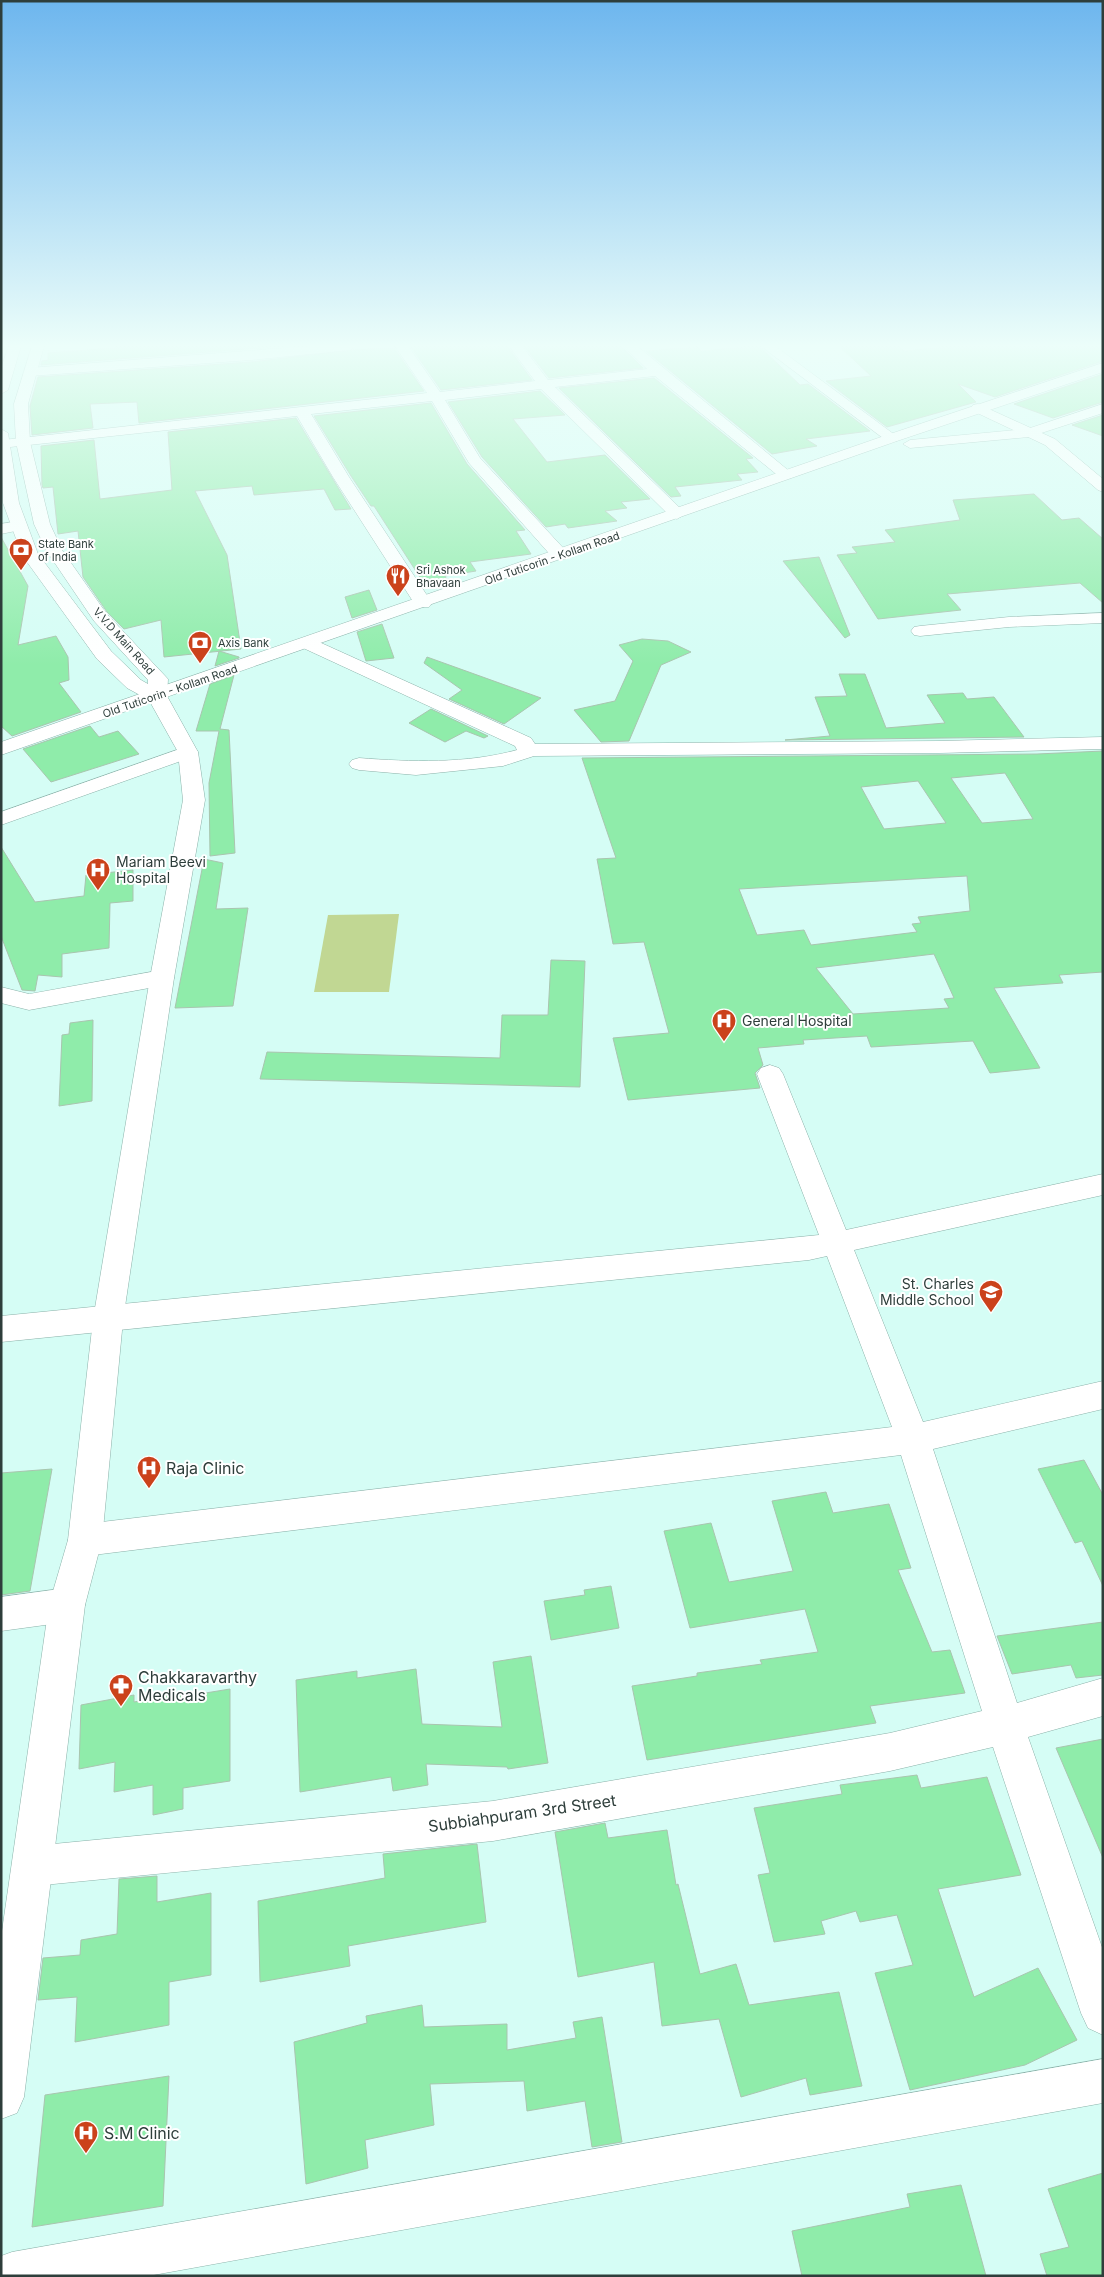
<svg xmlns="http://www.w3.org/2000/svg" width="1104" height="2277" font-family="Inter,sans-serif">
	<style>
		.green { fill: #c1d793 }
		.building { fill: #8fecaa; stroke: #a9c5af; fill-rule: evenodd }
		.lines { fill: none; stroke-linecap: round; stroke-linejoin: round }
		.minor-casing { stroke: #8bb1a9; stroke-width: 1 }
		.tertiary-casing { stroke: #8bb1a9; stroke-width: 1 }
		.secondary-casing { stroke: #8bb1a9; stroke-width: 1 }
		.primary-casing { stroke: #8bb1a9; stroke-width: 1 }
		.minor { fill: #fff; fill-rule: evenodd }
		.tertiary { fill: #fff; fill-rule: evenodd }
		.secondary { fill: #fff; fill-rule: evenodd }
		.primary { fill: #fff; fill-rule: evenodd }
		.labels { text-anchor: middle; stroke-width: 4; stroke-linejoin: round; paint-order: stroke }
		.far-poi-label { font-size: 11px; fill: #2e3e3b; stroke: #fff; text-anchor: start }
		.far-street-label { font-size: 11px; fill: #2e3e3b; stroke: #fff }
		.poi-label { font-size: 14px; fill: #2e3e3b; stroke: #fff; text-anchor: start }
		.near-poi-label { font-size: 16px; fill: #2e3e3b; stroke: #fff; text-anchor: start }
		.near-street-label { font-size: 16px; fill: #2e3e3b; stroke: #fff }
	</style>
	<rect width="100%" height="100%" fill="#d5fdf5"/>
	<!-- green -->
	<polygon class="green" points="399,914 389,992 314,992 328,915"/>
	<!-- building -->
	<g class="building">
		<polygon points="115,346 285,346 41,365 42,361 48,360 48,353 114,348"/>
		<polygon points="422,346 507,346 532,380 441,390 411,347"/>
		<polygon points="524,346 621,346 643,368 549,378"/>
		<polygon points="759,346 800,385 808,384 870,431 806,439 817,446 772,454 646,351 697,347 701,351"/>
		<polygon points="839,346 899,346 904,351 956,346 1103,346 1103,361 995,397 958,384 976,402 887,427 826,381 871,376"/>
		<polygon points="394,348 424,391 139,423 137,402 90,404 93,428 32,435 30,406 38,377 251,362 353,350"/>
		<polygon points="1103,374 1103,402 1053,418 1014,404"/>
		<polygon points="654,378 753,458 746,459 758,472 737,474 742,480 675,487 681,496 671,497 559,388"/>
		<polygon points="540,391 565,415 513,419 547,462 605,455 650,499 621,502 627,508 605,511 617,521 568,528 565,524 546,527 482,457 448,402"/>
		<polygon points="431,403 467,464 525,530 516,531 531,554 470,562 476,571 445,576 447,580 423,582 374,506 371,506 351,476 314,416"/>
		<polygon points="1103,415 1103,436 1072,425"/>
		<polygon points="296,418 351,509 335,510 324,489 254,495 252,486 195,491 227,555 241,649 164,657 161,620 124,629 107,612 83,577 78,531 58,534 53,487 43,488 42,485 41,446 94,440 100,499 172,490 168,432"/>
		<polygon points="1034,494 1062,520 1079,518 1103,539 1103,603 1080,583 947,594 961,610 878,619 837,555 857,553 852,547 895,542 885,530 960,520 953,500"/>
		<polygon points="1,537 28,586 18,645 56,636 68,657 69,680 59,683 81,712 12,736 1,726"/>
		<polygon points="819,557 850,635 845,638 783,561"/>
		<polygon points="369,590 377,610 352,618 345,597"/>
		<polygon points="382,624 394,658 366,661 357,632"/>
		<polygon points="642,639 668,641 691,652 661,665 629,741 601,742 574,710 615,701 633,661 619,645"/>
		<polygon points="219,651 239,657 239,658 215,666"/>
		<polygon points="427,657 541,698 504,724 449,699 462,690 424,663"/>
		<polygon points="839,674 865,674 886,728 945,723 927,695 963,693 967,699 994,697 1024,737 785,740 830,736 815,697 847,696"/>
		<polygon points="234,675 220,729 229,730 235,853 210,856 209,783 219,731 196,731 210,684"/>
		<polygon points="431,709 488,736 484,738 466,731 445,742 409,723"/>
		<polygon points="90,726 99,737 118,731 139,754 51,782 23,749"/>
		<path d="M1103,751V972L1059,975L1063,983L994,988L1040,1068L990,1073L973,1041L871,1047L867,1036L803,1040L804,1044L758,1048L763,1065L755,1073L760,1088L628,1100L613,1038L669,1033L644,942L613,944L597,859L616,858L582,758L1037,754ZM1005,773L1033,819L982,823L951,778ZM918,781L946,823L884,829L861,787ZM967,876L970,911L918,917L921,923L912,924L917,932L811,945L804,930L757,935L739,889ZM934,954L954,998L944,999L949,1008L853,1014L816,968Z"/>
		<polygon points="1,847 35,902 84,896 86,875 133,870 133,901 110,903 109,948 62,954 62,977 38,975 35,991 22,990 1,936"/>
		<polygon points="204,859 223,863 216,909 248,908 233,1006 175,1008"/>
		<polygon points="551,960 585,961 580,1087 260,1079 267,1052 500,1058 502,1015 548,1015"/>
		<polygon points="93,1020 92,1101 59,1106 62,1035 69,1034 70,1023"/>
		<polygon points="1084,1460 1103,1495 1103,1586 1082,1541 1075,1543 1038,1469"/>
		<polygon points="52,1469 30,1591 1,1595 1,1473"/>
		<polygon points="826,1492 833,1513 889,1504 911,1568 898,1570 932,1652 950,1650 965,1693 870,1706 876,1723 647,1760 632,1686 697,1676 697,1673 762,1664 760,1660 818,1652 805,1609 690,1628 664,1531 711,1523 729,1582 793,1571 772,1501"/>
		<polygon points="611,1586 619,1628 551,1640 544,1601 585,1595 584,1590"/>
		<polygon points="1103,1622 1103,1675 1076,1678 1071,1665 1012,1674 997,1636"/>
		<polygon points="531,1656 548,1763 508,1769 507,1767 426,1764 428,1785 393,1791 391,1777 300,1792 296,1680 357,1671 357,1678 416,1669 422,1724 502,1727 493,1662"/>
		<polygon points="230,1689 230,1781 183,1788 183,1809 153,1815 153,1785 114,1792 115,1762 79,1769 81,1705 134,1695 134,1702 181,1693 181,1697"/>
		<polygon points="1103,1739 1103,1858 1056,1748"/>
		<polygon points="917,1775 921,1788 987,1777 1021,1875 938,1889 974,1997 1038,1968 1077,2040 1025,2065 910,2090 875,1973 913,1965 897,1915 860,1922 856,1911 821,1921 825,1934 774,1942 758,1875 770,1873 754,1808 842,1794 840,1785"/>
		<polygon points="605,1823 608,1838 667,1830 676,1885 678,1884 700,1974 736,1964 749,2005 839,1992 862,2086 810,2095 806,2078 741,2097 719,2019 662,2026 654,1962 578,1977 555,1832"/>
		<polygon points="477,1844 486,1922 348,1946 350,1966 260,1982 258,1901 385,1878 383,1854"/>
		<polygon points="157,1876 157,1902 211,1893 211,1975 169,1982 169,2025 75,2042 77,1997 38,2000 43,1958 80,1955 81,1940 117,1934 119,1879"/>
		<polygon points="422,2005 424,2027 507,2024 507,2050 576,2038 573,2022 602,2017 622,2142 592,2147 585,2101 527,2111 524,2081 430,2084 434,2125 365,2140 368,2168 306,2184 294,2042 367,2023 366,2016"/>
		<polygon points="169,2076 163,2206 32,2227 45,2095"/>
		<polygon points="1103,2173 1103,2276 1047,2276 1040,2254 1069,2247 1048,2189"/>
		<polygon points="961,2185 986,2276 802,2276 792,2231 910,2207 907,2194"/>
	</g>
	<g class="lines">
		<defs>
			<g id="minor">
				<polygon points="310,346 356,346 350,350 251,360 30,376 23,372 30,368"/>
				<polygon points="395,346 408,346 440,392 535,381 509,346 522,346 548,380 647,369 623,346 637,346 794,475 791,478 781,478 655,376 555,387 683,511 685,514 677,519 671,517 541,389 445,400 480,458 566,551 568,555 566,559 554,559 469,463 432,401 311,414 349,477 432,603 429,607 417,607 414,603 333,477 297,416 1,448 3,440 427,393"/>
				<polygon points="761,346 775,346 899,438 897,441 887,441"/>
				<polygon points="19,521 27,526 25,529 1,534 1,524"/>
				<polygon points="1103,613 1103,623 1009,627 920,636 914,635 911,631 914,627 920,626 1009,617"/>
				<path d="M308,637L531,738L535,744L939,741L1103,737V749L939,753L534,756L503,766L416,775L359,770L352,768L349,764L352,760L359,758C411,762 466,764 517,750L515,746L301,647L299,643L301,639Z"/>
				<polygon points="188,746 195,748 198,752 195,756 1,825 1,812"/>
				<polygon points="162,970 171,972 174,978 171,984 29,1010 1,1003 1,987 29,994"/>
				<polygon points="770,1065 779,1068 783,1074 846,1230 1103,1174 1103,1195 854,1250 923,1422 1103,1381 1103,1409 933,1449 1017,1703 1103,1678 1103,1716 1028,1737 1103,1950 1103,2035 1088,2028 1081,2013 993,1747 890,1771 493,1841 33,1886 19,1880 13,1866 19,1852 33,1846 493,1801 890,1733 982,1711 901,1455 85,1556 73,1551 68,1540 73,1529 85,1524 892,1427 827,1256 809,1260 1,1342 1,1316 819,1235 757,1074 761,1068"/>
				<polygon points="67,1588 80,1593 85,1605 80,1617 67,1622 1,1631 1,1597"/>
				<polygon points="1103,2059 1103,2103 148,2276 1,2276 1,2256 12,2252"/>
			</g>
			<polygon id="tertiary" points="978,404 1055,439 1103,479 1103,492 1098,490 1045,445 973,411 971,408 973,405"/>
			<g id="secondary">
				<polygon points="9,346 21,346 8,390 1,394 1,368"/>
				<polygon points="32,346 44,346 28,404 30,442 50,524 62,550 106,613 168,679 167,696 198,752 205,800 174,978 123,1320 102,1540 85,1605 24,2097 17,2113 1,2119 1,1938 49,1605 68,1540 93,1320 150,978 183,800 178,752 149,700 127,688 97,659 22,555 3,503 1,429 8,433 19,503 38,554 111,651 141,680 148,684 148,680 94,621 46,550 34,524 16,442 14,404"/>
			</g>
			<g id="primary">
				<polygon points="1103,363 1103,372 897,441 1,755 1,742 887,435"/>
				<polygon points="1103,404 1103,413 1029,437 910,448 903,444 910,440 1027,429"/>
			</g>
		</defs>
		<!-- minor casing -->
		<use href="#minor" class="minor-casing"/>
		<!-- tertiary casing -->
		<use href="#tertiary" class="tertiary-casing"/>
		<!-- secondary casing -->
		<use href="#secondary" class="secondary-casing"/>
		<!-- primary casing -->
		<use href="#primary" class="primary-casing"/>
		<!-- minor -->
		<use href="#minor" class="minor"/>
		<!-- tertiary -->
		<use href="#tertiary" class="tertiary"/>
		<!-- secondary -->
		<use href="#secondary" class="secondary"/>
		<!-- primary -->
		<use href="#primary" class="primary"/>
	</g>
	<!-- sky -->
	<linearGradient id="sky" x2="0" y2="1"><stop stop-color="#6db6ee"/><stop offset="0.52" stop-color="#ecfefa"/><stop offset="1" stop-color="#ecfefa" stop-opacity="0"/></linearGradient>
	<rect width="1104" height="665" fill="url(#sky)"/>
	<!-- icons -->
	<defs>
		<symbol id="bank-pin" viewBox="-11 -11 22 30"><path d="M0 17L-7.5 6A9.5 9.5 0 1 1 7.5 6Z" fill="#cb421b" stroke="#fff"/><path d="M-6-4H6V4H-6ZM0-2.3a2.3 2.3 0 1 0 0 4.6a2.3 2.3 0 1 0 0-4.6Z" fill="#fff"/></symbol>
		<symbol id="restaurant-pin" viewBox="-11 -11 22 30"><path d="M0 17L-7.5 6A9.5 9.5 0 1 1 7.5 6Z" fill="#cb421b" stroke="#fff"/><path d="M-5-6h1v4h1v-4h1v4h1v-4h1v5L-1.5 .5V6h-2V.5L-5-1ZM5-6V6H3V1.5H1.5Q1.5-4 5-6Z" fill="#fff"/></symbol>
		<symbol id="hospital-pin" viewBox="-11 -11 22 30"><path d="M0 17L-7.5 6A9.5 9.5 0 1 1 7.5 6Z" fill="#cb421b" stroke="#fff"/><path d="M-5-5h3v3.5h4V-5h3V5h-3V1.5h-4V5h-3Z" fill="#fff"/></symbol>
		<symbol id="school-pin" viewBox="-11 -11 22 30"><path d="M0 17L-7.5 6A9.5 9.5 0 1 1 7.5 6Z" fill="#cb421b" stroke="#fff"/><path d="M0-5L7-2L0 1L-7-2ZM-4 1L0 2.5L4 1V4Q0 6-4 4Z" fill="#fff"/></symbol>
		<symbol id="pharmacy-pin" viewBox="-11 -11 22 30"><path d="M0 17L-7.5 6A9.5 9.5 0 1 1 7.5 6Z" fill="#cb421b" stroke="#fff"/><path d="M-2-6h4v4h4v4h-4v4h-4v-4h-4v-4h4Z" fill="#fff"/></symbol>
	</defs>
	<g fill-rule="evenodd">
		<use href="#bank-pin" x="7" y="536" width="28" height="38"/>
		<use href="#restaurant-pin" x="384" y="562" width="28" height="38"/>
		<use href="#bank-pin" x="186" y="629" width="28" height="38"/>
		<use href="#hospital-pin" x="84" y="856" width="28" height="38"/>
		<use href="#hospital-pin" x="710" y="1007" width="28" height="38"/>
		<use href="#school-pin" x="977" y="1278" width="28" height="38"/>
		<use href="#hospital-pin" x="135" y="1454" width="28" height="38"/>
		<use href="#pharmacy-pin" x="107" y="1672" width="28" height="38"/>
		<use href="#hospital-pin" x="72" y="2119" width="28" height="38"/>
	</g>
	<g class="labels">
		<!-- far-poi labels -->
		<g class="far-poi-label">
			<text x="38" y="548">State Bank<tspan x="38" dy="13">of India</tspan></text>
			<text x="416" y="574">Sri Ashok<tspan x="416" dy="13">Bhavaan</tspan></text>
			<text x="218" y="647">Axis Bank</text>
		</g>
		<!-- far-street labels -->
		<g class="far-street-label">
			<text transform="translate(552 558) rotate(-19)" y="4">Old Tuticorin - Kollam Road</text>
			<text transform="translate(124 641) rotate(48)" y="4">V.V.D Main Road</text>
			<text transform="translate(170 691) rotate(-19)" y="4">Old Tuticorin - Kollam Road</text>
		</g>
		<!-- poi labels -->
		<g class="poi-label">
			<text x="116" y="867">Mariam Beevi<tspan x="116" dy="16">Hospital</tspan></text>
			<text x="742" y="1026">General Hospital</text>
			<text x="974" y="1289" text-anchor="end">St. Charles<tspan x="974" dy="16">Middle School</tspan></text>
		</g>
		<!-- near-poi labels -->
		<g class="near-poi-label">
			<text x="166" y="1474">Raja Clinic</text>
			<text x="138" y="1683">Chakkaravarthy<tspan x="138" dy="18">Medicals</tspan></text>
			<text x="104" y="2139">S.M Clinic</text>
		</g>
		<!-- near-street labels -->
		<g class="near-street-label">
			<text transform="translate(522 1813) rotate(-8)" y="6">Subbiahpuram 3rd Street</text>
		</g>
	</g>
	<!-- border -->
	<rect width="1104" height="2277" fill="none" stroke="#2e3e3b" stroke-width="5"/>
</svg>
